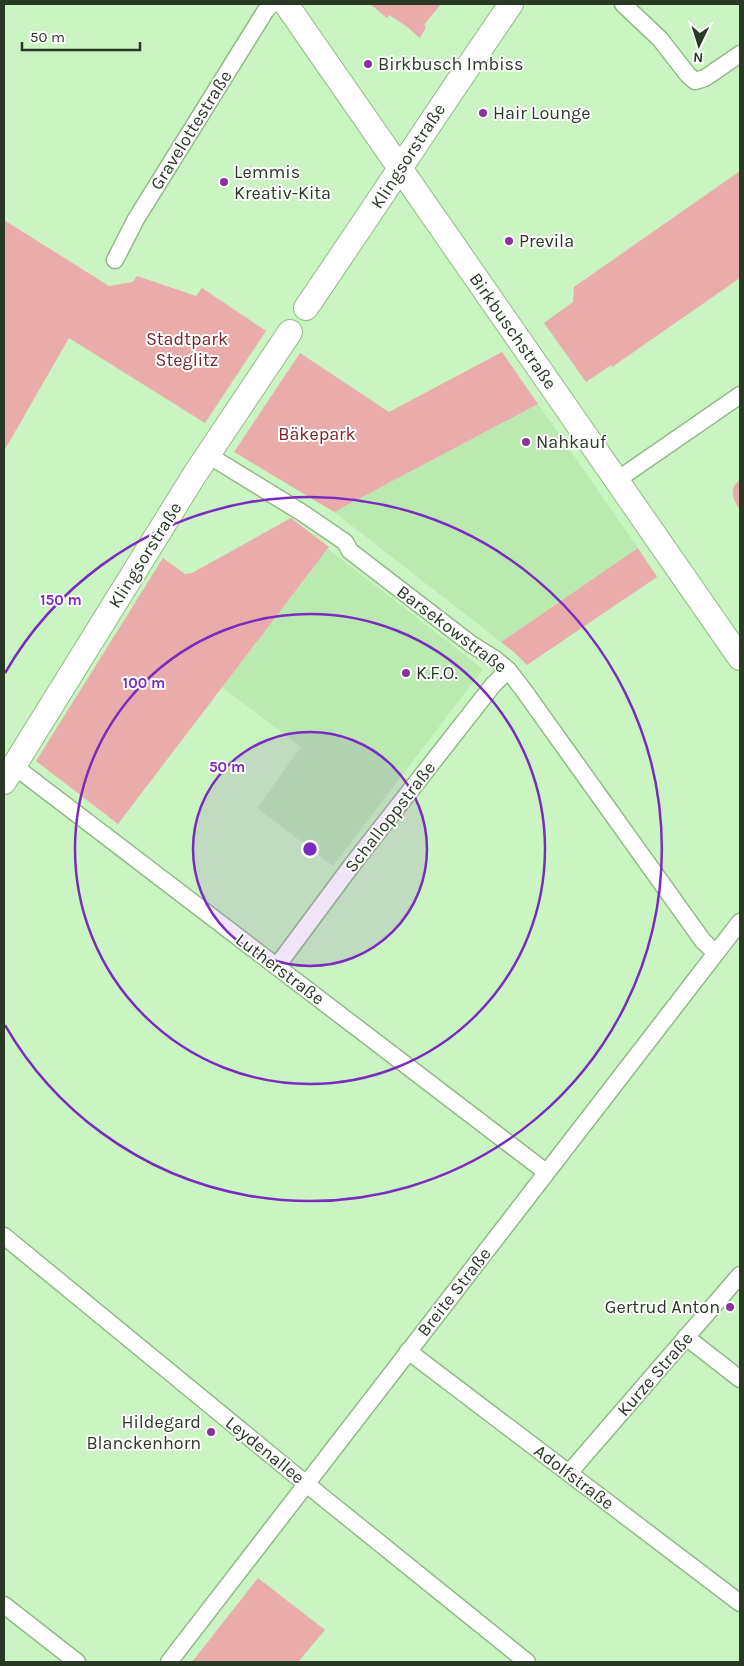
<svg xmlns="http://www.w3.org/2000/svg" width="744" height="1666" font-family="Karla,sans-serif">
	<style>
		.built { fill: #bbeab1 }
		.green { fill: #eaacab }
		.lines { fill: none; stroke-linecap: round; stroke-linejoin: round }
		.street-casing { stroke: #92ba89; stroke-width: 19 }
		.secondary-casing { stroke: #92ba89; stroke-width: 26 }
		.street { stroke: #fff; stroke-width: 16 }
		.secondary { stroke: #fff; stroke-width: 24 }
		.ring { fill: none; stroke: #7b2cbf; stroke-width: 2.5 }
		.poi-dot { fill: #8b329f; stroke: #fff; stroke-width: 2 }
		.labels { text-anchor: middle; stroke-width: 4; stroke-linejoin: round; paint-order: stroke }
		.poi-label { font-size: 18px; fill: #293925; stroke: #fff; text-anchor: start }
		.street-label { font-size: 18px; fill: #293925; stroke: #fff }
		.park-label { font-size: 18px; fill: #7c232a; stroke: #fff }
		.centre { fill: #7b2cbf; stroke: #fff; stroke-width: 2.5 }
		.ring-label { font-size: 15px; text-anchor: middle; font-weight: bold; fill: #7b2cbf; stroke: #fff; stroke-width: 4; stroke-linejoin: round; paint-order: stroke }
	</style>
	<rect width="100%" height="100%" fill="#caf4c1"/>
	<!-- built -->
	<g class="built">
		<polygon points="538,404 638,548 501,642 334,512"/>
		<polygon points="328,549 483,669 333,866 257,808 301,747 222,687"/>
	</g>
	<!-- green -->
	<g class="green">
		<polygon points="370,4 441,4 424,25 426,27 420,38 406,26 389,15 387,18"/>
		<polygon points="740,171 740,278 612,367 611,365 586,382 544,323 573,302 574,287"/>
		<polygon points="4,220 109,286 133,282 137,276 196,296 202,288 266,331 205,423 69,338 4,451"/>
		<polygon points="502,352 538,404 334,512 234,452 300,353 389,412"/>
		<path d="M740,480V510C733,500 728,488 740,480Z"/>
		<polygon points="291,518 329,547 118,824 36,761 163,558 185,574 192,573"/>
		<polygon points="638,548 657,577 527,665 514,652 501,642"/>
		<polygon points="258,1578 325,1630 298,1662 192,1662"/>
	</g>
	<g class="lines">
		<defs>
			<g id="street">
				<polyline points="623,4 660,39 688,75 695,81 705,78 740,54"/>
				<polyline points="115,260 136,219 266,10 272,4"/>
				<polyline points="208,455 301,512 345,542 350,551 471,644 495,659 508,670 522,688 703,941 716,953"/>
				<polyline points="617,480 740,395"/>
				<polyline points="14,766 546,1172"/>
				<polyline points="277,966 352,865 493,685 508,670"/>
				<polyline points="4,1236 294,1474 527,1662"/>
				<polyline points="686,1337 740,1379"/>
				<polyline points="408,1351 740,1603"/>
				<polyline points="569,1473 740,1275"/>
				<polyline points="4,1605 77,1662"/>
				<polyline points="169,1662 740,922"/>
			</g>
			<g id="secondary">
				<polyline points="286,4 740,658"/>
				<path d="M306,308C375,207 442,104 511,4"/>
				<polyline points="4,782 195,474 290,332"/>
			</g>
		</defs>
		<!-- street casing -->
		<use href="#street" class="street-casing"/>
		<!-- secondary casing -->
		<use href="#secondary" class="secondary-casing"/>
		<!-- street -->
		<use href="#street" class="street"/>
		<!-- secondary -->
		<use href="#secondary" class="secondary"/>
	</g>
	<!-- distance rings -->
	<circle cx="310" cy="849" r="117" fill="#7b2cbf" fill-opacity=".12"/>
	<g class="ring">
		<circle cx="310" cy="849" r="117"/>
		<circle cx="310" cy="849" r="235"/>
		<path d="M5 673A352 352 0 1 1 5 1025"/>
	</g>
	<!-- markers -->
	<g class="poi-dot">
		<circle cx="368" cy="64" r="5"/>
		<circle cx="483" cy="113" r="5"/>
		<circle cx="224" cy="182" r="5"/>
		<circle cx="509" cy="241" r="5"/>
		<circle cx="526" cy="442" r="5"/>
		<circle cx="406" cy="673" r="5"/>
		<circle cx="730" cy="1307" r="5"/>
		<circle cx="211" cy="1432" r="5"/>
	</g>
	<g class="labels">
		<!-- poi labels -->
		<g class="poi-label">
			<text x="378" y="70">Birkbusch Imbiss</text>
			<text x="493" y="119">Hair Lounge</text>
			<text x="234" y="178">Lemmis<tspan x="234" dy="21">Kreativ-Kita</tspan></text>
			<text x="519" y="247">Previla</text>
			<text x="536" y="448">Nahkauf</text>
			<text x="416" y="679">K.F.O.</text>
			<text x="720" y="1313" text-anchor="end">Gertrud Anton</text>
			<text x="201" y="1428" text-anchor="end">Hildegard<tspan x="201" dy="21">Blanckenhorn</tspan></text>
		</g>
		<!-- street labels -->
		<g class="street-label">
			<text transform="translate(191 130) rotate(-58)" y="6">Gravelottestraße</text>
			<text transform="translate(408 156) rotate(-57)" y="6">Klingsorstraße</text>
			<text transform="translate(513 331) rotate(55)" y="6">Birkbuschstraße</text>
			<text transform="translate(145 555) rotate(-58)" y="6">Klingsorstraße</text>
			<text transform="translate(452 629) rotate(37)" y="6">Barsekowstraße</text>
			<text transform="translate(390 817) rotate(-52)" y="6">Schalloppstraße</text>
			<text transform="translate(280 969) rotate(37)" y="6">Lutherstraße</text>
			<text transform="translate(454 1292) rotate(-52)" y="6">Breite Straße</text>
			<text transform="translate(655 1374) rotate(-49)" y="6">Kurze Straße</text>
			<text transform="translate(265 1450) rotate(39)" y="6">Leydenallee</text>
			<text transform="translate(574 1477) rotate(37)" y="6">Adolfstraße</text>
		</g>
		<!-- park labels -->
		<g class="park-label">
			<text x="187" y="345">Stadtpark<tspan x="187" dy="21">Steglitz</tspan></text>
			<text x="317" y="440">Bäkepark</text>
		</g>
	</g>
	<circle cx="310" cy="849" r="8" class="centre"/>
	<g class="ring-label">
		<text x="61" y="605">150 m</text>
		<text x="144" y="688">100 m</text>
		<text x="227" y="772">50 m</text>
	</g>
	<!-- border -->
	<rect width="744" height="1666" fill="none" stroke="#293925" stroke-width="10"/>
	<!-- north arrow -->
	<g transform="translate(699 45) rotate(184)" stroke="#ffffff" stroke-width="4" paint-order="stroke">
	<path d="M0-4L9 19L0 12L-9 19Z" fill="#293925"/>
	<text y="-8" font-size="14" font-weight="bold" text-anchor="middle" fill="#293925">N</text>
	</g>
	<!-- scale -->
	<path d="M22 42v8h118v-8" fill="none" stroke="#293925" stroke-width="2.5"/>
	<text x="30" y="42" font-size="15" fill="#293925" stroke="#ffffff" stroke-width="4" paint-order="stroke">50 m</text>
</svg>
